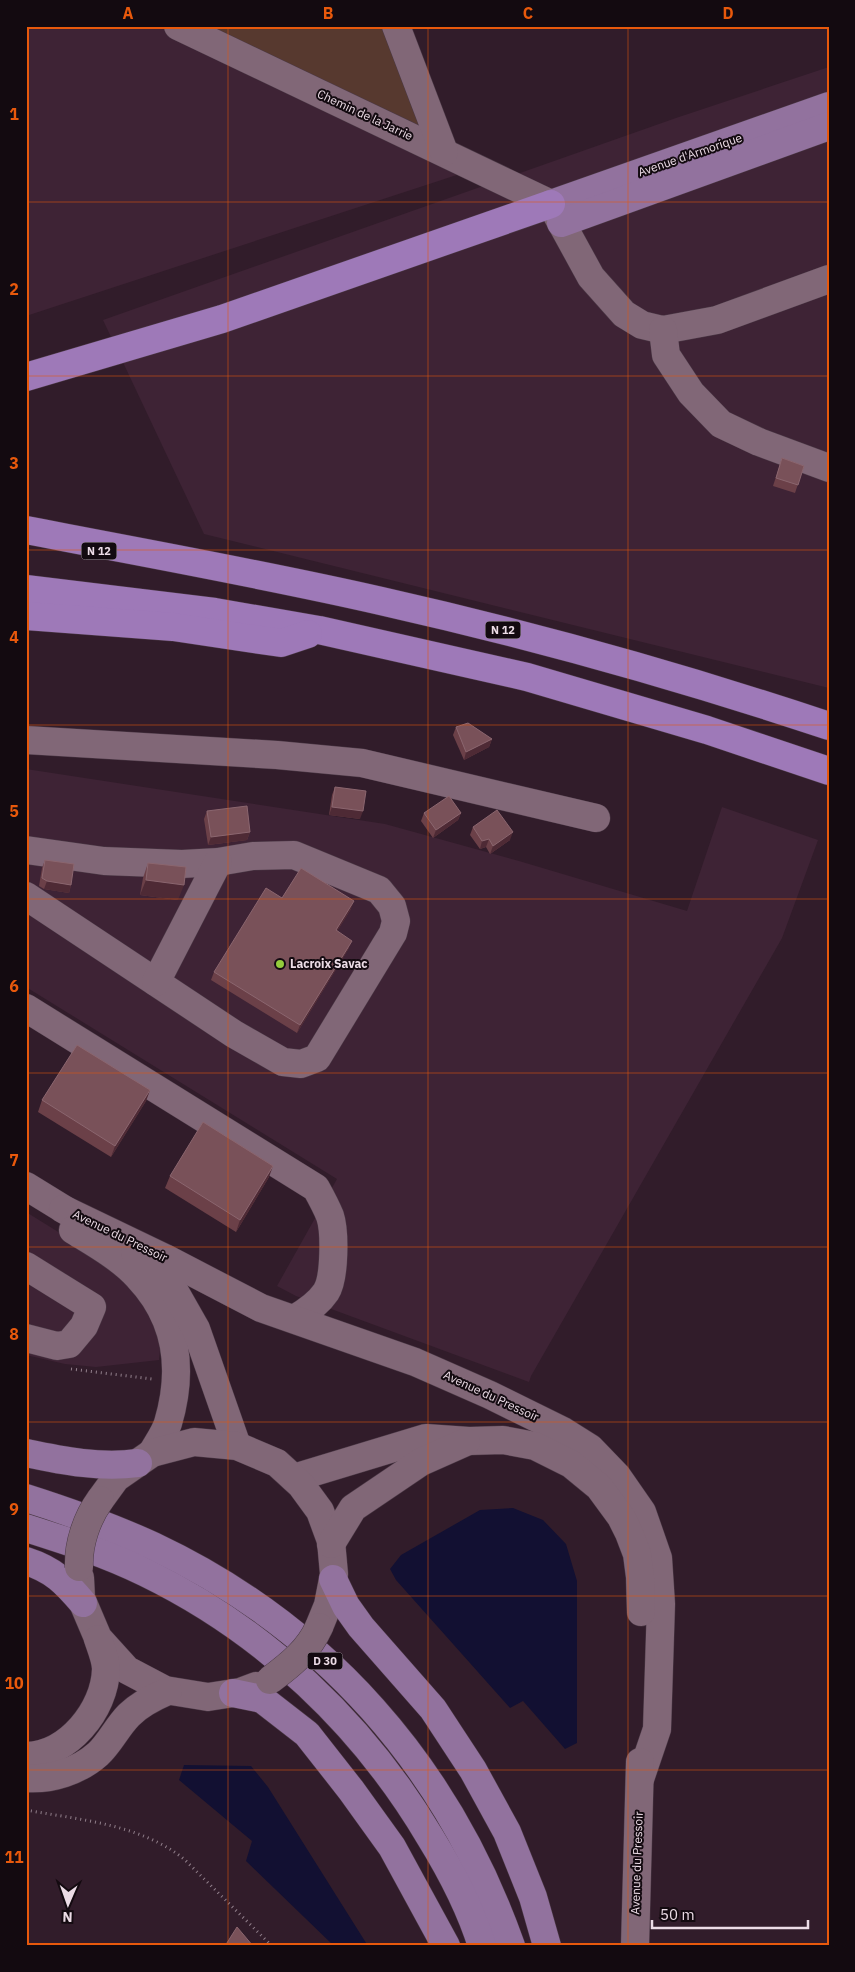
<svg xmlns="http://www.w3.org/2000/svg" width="855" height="1972" font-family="'IBM Plex Sans',sans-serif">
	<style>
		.built { fill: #3e2335 }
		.green { fill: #57392f }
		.water { fill: #121032 }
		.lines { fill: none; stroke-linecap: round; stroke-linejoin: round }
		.minor-casing { stroke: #4b3946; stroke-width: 29 }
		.major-casing { stroke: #4b3946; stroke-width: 29 }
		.highway-casing { stroke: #4b3946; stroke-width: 29 }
		.path { stroke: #92808c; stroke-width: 3; stroke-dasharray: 1 4; stroke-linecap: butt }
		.minor { stroke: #816777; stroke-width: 28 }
		.major { stroke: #92729e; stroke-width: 28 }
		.highway { stroke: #9e79b8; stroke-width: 28 }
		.minor-bridge-casing { stroke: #4b3946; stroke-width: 29; stroke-linecap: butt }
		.minor-bridge { stroke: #816777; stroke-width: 28 }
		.wall { fill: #6b4048 }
		.shaded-wall { fill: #4e2a35 }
		.building { fill: #795159; stroke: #8b666f }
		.grid { fill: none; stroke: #e8590c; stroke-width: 1; stroke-opacity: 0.55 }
		.poi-dot { fill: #94cc3c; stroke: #130a10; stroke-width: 2 }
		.labels { text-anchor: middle; stroke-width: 4; stroke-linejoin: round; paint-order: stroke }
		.shield { fill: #130a10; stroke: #ab9da6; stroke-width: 1 }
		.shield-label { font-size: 11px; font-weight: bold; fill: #ecdce6 }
		.street-label { font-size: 12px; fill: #ecdce6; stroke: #130a10 }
		.poi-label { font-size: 12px; font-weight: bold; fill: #ecdce6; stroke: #130a10; text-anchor: start }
		.neatline { fill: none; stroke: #e8590c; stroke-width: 2 }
		.grid-label { font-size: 16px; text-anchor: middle; font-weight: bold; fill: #e8590c }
	</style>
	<rect width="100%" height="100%" fill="#311c2a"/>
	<!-- built -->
	<g class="built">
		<polygon points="26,26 178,26 472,170 26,316"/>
		<polygon points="829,67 829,688 204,534 103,320 676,118"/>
		<polygon points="26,769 385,824 519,861 687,911 722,807 818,840 782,938 531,1376 529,1382 296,1296 277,1286 337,1179 26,987"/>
		<polygon points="26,1212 118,1269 162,1327 159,1360 96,1367 65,1364 26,1355"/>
	</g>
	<!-- green -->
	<polygon class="green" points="178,26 396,26 444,152"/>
	<!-- water -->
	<g class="water">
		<polygon points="513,1508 543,1520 566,1544 577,1581 577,1743 565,1749 523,1701 510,1708 396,1580 390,1569 401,1555 480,1510"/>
		<polygon points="184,1765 251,1766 268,1787 368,1946 334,1946 246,1861 252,1841 179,1780"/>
	</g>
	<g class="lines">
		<defs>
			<g id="minor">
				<polyline points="178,26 551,204 591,277 624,314 642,325 663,330 717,320 829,279"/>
				<polyline points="396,26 444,152"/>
				<polyline points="663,330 666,355 691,393 721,424 759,442 829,468"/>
				<polyline points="26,740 277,755 362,763 596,818"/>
				<polyline points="26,850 104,861 182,864 218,862 253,856 294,855 379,890 392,906 396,921 393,933 317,1058 301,1064 283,1062 234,1034 26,896"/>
				<polyline points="156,982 218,862"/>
				<path d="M26,1008L316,1188C321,1197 326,1206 330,1216C335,1231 335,1278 326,1292C318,1304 306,1312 294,1319"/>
				<polyline points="26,1186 78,1218"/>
				<polyline points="63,1209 165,1258 261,1308 415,1362 490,1395 563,1431 590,1448 617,1476 642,1512 658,1558 661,1604 657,1729 640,1779"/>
				<path d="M73,1230C94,1243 121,1258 138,1277C177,1318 184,1369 168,1423C165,1433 157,1444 152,1453"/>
				<polyline points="135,1252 175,1292 196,1329 237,1446"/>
				<polyline points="26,1266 92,1307 84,1326 69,1344 57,1346 26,1338"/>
				<polyline points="294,1478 426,1438 469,1441 503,1440 535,1446 571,1464 599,1487 621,1517 629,1533 637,1554 640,1577 641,1612"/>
				<polyline points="100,1500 116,1478 152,1453 194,1442 237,1446 277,1463 301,1485 320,1511 331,1541 334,1574 328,1605 319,1627"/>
				<polyline points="331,1544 353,1508 421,1462 466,1442"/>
				<polyline points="80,1578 81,1598 98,1638 127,1670 165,1690 208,1697 240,1692 256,1686"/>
				<path d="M26,1756C68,1755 105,1710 106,1669C106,1660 101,1648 98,1639"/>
				<path d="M26,1778C51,1780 79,1771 98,1754C110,1743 117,1727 129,1715C140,1704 154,1697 168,1691"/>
				<polyline points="635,1946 640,1762"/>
			</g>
			<g id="major">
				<polyline points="551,204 829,106"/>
				<polyline points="561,223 829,126"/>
				<path d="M26,1453C64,1461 100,1468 138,1463"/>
				<path d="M26,1498C70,1512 112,1527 153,1546C325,1627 448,1767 511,1946"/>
				<path d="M26,1528C67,1541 108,1554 146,1573C265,1631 363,1724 430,1837C451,1871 470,1907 482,1946"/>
				<path d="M26,1561C54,1570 65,1582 83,1603"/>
				<polyline points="333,1579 346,1606 361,1627 433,1709 473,1770 507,1832 533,1897 547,1946"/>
				<polyline points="233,1693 262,1699 307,1734 351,1790 392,1847 446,1946"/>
			</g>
			<g id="highway">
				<polyline points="26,377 222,319 551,204"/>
				<path d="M26,530C144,553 263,574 381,601C532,635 682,677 829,726"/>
				<polyline points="26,589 215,612 319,630 527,677 707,730 829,771"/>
				<polyline points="26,616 173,627 281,643 308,634"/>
			</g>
		</defs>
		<!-- minor casing -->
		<use href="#minor" class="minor-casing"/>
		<!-- major casing -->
		<use href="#major" class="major-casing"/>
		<!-- highway casing -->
		<use href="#highway" class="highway-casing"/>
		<!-- path -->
		<g class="path">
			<polyline points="71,1369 152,1379"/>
			<path d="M26,1810C80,1820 140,1824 184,1859L272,1946"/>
		</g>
		<!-- minor -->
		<use href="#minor" class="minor"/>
		<!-- major -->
		<use href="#major" class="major"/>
		<!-- highway -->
		<use href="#highway" class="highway"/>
		<defs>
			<g id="minor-bridge">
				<path d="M79,1567C78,1544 87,1518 100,1500"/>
				<path d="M270,1680C290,1665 309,1650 319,1627"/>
			</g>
		</defs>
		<!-- minor-bridge casing -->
		<use href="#minor-bridge" class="minor-bridge-casing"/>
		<!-- minor-bridge -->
		<use href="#minor-bridge" class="minor-bridge"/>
	</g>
	<!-- wall -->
	<g class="wall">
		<polygon points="782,458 804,466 795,493 773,486"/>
		<polygon points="456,727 492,739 489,747 464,760 453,735"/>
		<polygon points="335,787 360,819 329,815 332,795"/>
		<polygon points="207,811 250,832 247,840 208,845 204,819"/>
		<polygon points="424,813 461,813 458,820 433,838 421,821"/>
		<polygon points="473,827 510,840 490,854 486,847 480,849 470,835"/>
		<polygon points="45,860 71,885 69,893 44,889 39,886 42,868"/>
		<polygon points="148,863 178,900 140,895 143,878"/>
		<polygon points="282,898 351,909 337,931 349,948 297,1033 211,980 214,972"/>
		<polygon points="150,1090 146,1101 111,1157 38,1112 42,1100"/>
		<polygon points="170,1176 269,1177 236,1232 165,1188"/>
	</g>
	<!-- shaded-wall -->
	<g class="shaded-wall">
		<polygon points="492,739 489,747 464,760 466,752"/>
		<polygon points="332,807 363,811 360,819 329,815"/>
		<polygon points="461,813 458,820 433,838 436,830"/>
		<polygon points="250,832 247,840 208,845 211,837"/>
		<polygon points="513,832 510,840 490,854 493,846"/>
		<polygon points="489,839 486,847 480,849 482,841"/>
		<polygon points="146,880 184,885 178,900 140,895"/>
		<polygon points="47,881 71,885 69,893 44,889"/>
		<polygon points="354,901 351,909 333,938 336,930"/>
		<polygon points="352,941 349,948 297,1033 300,1025"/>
		<polygon points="150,1090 146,1101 111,1157 115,1146"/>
		<polygon points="273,1166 269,1177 236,1232 240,1220"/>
	</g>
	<!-- building -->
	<g class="building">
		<polygon points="782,458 804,466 798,485 776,478"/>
		<polygon points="468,723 492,739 466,752 456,727"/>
		<polygon points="335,787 366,791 363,811 332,807"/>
		<polygon points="449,796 461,813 436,830 424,813"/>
		<polygon points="247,806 250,832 211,837 207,811"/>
		<polygon points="497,810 513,832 493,846 489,839 482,841 473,827"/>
		<polygon points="45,860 74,864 71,885 47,881 42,878"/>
		<polygon points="148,863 186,867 184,885 146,880"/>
		<polygon points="301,868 354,901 336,930 352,941 300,1025 214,972 266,888 282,898"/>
		<polygon points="77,1045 150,1090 115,1146 42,1100"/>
		<polygon points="203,1122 273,1166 240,1220 170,1176"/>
		<polygon points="237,1927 253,1946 225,1946"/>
	</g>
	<!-- grid -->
	<path class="grid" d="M228,26V1946M428,26V1946M628,26V1946M26,202H829M26,376H829M26,550H829M26,725H829M26,899H829M26,1073H829M26,1247H829M26,1422H829M26,1596H829M26,1770H829"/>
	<!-- markers -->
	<circle class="poi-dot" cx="280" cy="964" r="5"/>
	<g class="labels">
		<!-- shield labels -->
		<g class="shield">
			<rect x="81.5" y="542.5" width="35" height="17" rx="4"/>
			<rect x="485.5" y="621.5" width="35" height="17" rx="4"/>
			<rect x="307.5" y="1652.5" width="35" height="17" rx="4"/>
		</g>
		<g class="shield-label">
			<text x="99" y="555">N 12</text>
			<text x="503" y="634">N 12</text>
			<text x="325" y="1665">D 30</text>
		</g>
		<!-- street labels -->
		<g class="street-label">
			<text transform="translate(365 115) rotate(25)" y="4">Chemin de la Jarrie</text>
			<text transform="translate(690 155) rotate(-19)" y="4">Avenue d'Armorique</text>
			<text transform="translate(120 1236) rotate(26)" y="4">Avenue du Pressoir</text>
			<text transform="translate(491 1396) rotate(25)" y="4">Avenue du Pressoir</text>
			<text transform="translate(637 1863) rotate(-88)" y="4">Avenue du Pressoir</text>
		</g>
		<!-- poi labels -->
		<g class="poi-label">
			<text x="290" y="968">Lacroix Savac</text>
		</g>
	</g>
	<!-- border -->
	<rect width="855" height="1972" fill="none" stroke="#130a10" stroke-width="55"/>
	<!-- north arrow -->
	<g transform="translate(68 1904) rotate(182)" stroke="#130a10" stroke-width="4" paint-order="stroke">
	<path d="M0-4L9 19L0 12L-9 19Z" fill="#ecdce6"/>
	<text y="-8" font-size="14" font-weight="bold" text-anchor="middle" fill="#ecdce6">N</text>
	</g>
	<!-- scale -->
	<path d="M652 1920v8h156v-8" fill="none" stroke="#ecdce6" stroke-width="2.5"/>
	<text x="660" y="1920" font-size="15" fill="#ecdce6" stroke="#130a10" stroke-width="4" paint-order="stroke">50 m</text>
	<rect x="28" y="28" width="800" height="1916" class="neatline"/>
	<g class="grid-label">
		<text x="128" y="19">A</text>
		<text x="328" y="19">B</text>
		<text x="528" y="19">C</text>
		<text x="728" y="19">D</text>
		<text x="14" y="120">1</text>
		<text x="14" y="295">2</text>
		<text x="14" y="469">3</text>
		<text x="14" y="643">4</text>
		<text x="14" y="817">5</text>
		<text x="14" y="992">6</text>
		<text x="14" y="1166">7</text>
		<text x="14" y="1340">8</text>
		<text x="14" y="1515">9</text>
		<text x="14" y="1689">10</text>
		<text x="14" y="1863">11</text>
	</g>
</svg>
